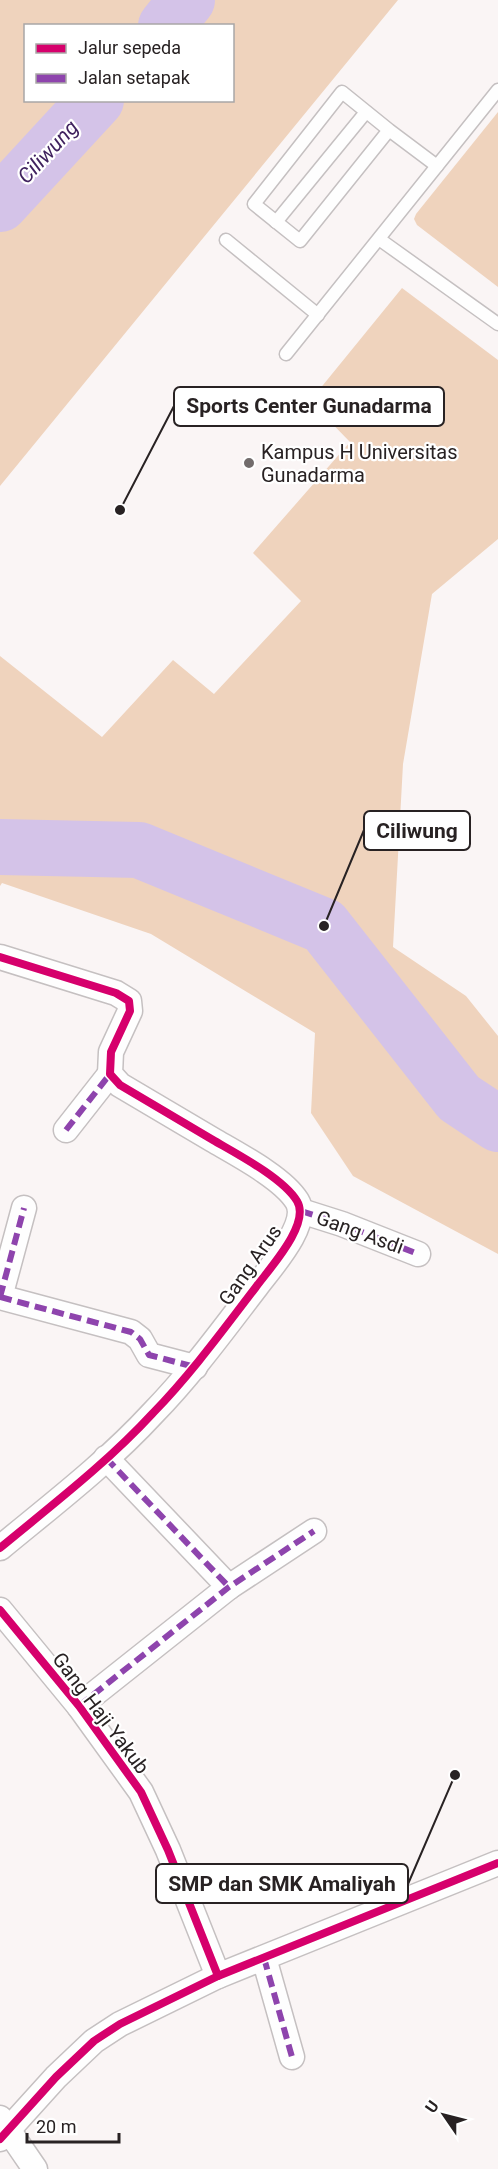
<svg xmlns="http://www.w3.org/2000/svg" width="498" height="2169" font-family="Roboto,sans-serif">
	<style>
		.forest { fill: #efd3bd; fill-rule: evenodd }
		.lines { fill: none; stroke-linecap: round; stroke-linejoin: round }
		.river { stroke: #d4c3e8; stroke-width: 56 }
		.lane-casing { stroke: #c5c0c1; stroke-width: 15 }
		.street-casing { stroke: #c5c0c1; stroke-width: 27 }
		.lane { stroke: #fefefe; stroke-width: 12 }
		.street { stroke: #fefefe; stroke-width: 24 }
		.quiet { stroke: #8e44ad; stroke-width: 6; stroke-dasharray: 12 6; stroke-linecap: butt }
		.cycleway-casing { stroke: #fff; stroke-width: 11 }
		.cycleway { stroke: #d6006c; stroke-width: 8 }
		.poi-dot { fill: #726c6c; stroke: #fff; stroke-width: 2 }
		.labels { text-anchor: middle; stroke-width: 4.5; stroke-linejoin: round; paint-order: stroke }
		.poi-label { font-size: 20px; fill: #282223; stroke: #fff; text-anchor: start }
		.street-label { font-size: 20px; fill: #282223; stroke: #fff }
		.water-label { font-size: 21px; font-style: italic; fill: #40225f; stroke: #fff }
		.leader { fill: none; stroke: #282223; stroke-width: 2 }
		.callout-dot { fill: #282223; stroke: #fff; stroke-width: 2 }
		.callout { fill: #fff; stroke: #282223; stroke-width: 2 }
		.callout-label { font-size: 21px; text-anchor: middle; font-weight: bold; fill: #282223 }
	</style>
	<rect width="100%" height="100%" fill="#faf5f5"/>
	<!-- forest -->
	<g class="forest">
		<path d="M0,0H398L0,486ZM26,26H232V100H26Z"/>
		<polygon points="498,112 498,287 417,225 414,219 416,214"/>
		<polygon points="402,288 498,360 498,539 432,594 403,764 393,947 466,996 498,1036 498,1254 353,1176 311,1113 315,1033 151,934 2,883 0,886 0,656 102,737 173,660 214,694 301,601 253,553 350,442 310,401"/>
	</g>
	<g class="lines">
		<!-- river -->
		<g class="river">
			<polyline points="166,26 187,0"/>
			<polyline points="0,204 96,100"/>
			<polyline points="0,847 139,850 324,926 459,1098 498,1124"/>
		</g>
		<defs>
			<g id="lane">
				<polyline points="389,130 342,92 254,204 300,241 389,130 437,166"/>
				<polyline points="276,222 366,112"/>
				<polyline points="379,239 498,324"/>
				<polyline points="226,240 318,315"/>
				<polyline points="286,354 498,90"/>
			</g>
			<g id="street">
				<path d="M0,957L116,993L129,1001L130,1011L111,1052L110,1074L120,1085C151,1103 182,1122 213,1140C237,1154 283,1178 297,1201C311,1224 269,1269 256,1287C223,1330 191,1374 153,1413C107,1463 52,1505 0,1548"/>
				<polyline points="66,1130 110,1074"/>
				<polyline points="301,1211 342,1224 418,1254"/>
				<polyline points="0,1297 131,1332 140,1339 149,1355 195,1367"/>
				<polyline points="0,1297 24,1208"/>
				<polyline points="106,1458 229,1587"/>
				<polyline points="0,1610 79,1706 141,1792 168,1850 218,1976"/>
				<polyline points="79,1706 229,1587 314,1531"/>
				<polyline points="264,1958 292,2057"/>
				<polyline points="0,2118 35,2169"/>
				<polyline points="0,2139 56,2077 94,2041 120,2024 218,1976 498,1863"/>
			</g>
		</defs>
		<!-- lane casing -->
		<use href="#lane" class="lane-casing"/>
		<!-- street casing -->
		<use href="#street" class="street-casing"/>
		<!-- lane -->
		<use href="#lane" class="lane"/>
		<!-- street -->
		<use href="#street" class="street"/>
		<!-- quiet -->
		<g class="quiet">
			<polyline points="66,1130 110,1074"/>
			<polyline points="301,1211 342,1224 418,1254"/>
			<polyline points="0,1297 131,1332 140,1339 149,1355 195,1367"/>
			<polyline points="0,1297 24,1208"/>
			<polyline points="106,1458 229,1587"/>
			<polyline points="79,1706 229,1587 314,1531"/>
			<polyline points="264,1958 292,2057"/>
		</g>
		<defs>
			<g id="cycleway">
				<path d="M0,957L116,993L129,1001L130,1011L111,1052L110,1074L120,1085C151,1103 182,1122 213,1140C237,1154 283,1178 297,1201C311,1224 269,1269 256,1287C223,1330 191,1374 153,1413C107,1463 52,1505 0,1548"/>
				<polyline points="0,1610 79,1706 141,1792 168,1850 218,1976"/>
				<polyline points="0,2139 56,2077 94,2041 120,2024 218,1976 498,1863"/>
			</g>
		</defs>
		<!-- cycleway casing -->
		<use href="#cycleway" class="cycleway-casing"/>
		<!-- cycleway -->
		<use href="#cycleway" class="cycleway"/>
	</g>
	<!-- markers -->
	<circle class="poi-dot" cx="249" cy="463" r="6"/>
	<g class="labels">
		<!-- poi labels -->
		<g class="poi-label">
			<text x="261" y="459">Kampus H Universitas<tspan x="261" dy="23">Gunadarma</tspan></text>
		</g>
		<!-- street labels -->
		<g class="street-label">
			<text transform="translate(360 1232) rotate(20)" y="7">Gang Asdi</text>
			<text transform="translate(250 1265) rotate(-55)" y="7">Gang Arus</text>
			<text transform="translate(101 1713) rotate(53)" y="7">Gang Haji Yakub</text>
		</g>
		<!-- water labels -->
		<g class="water-label">
			<text transform="translate(48 152) rotate(-47)" y="7">Ciliwung</text>
		</g>
	</g>
	<!-- callouts -->
	<path class="leader" d="M120 510L174 406M324 926L364 830M455 1775L408 1884"/>
	<g class="callout-dot">
		<circle cx="120" cy="510" r="6"/>
		<circle cx="324" cy="926" r="6"/>
		<circle cx="455" cy="1775" r="6"/>
	</g>
	<g class="callout">
		<rect x="174" y="387" width="270" height="39" rx="6"/>
		<rect x="364" y="811" width="106" height="39" rx="6"/>
		<rect x="156" y="1864" width="252" height="39" rx="6"/>
	</g>
	<g class="callout-label">
		<text x="309" y="413">Sports Center Gunadarma</text>
		<text x="417" y="838">Ciliwung</text>
		<text x="282" y="1891">SMP dan SMK Amaliyah</text>
	</g>
	<!-- legend -->
	<rect x="24" y="24" width="210" height="78" fill="#ffffff" stroke="#a9a7a7" stroke-width="1.5"/>
	<rect x="36" y="44" width="30" height="9" fill="#d6006c" stroke="#a9a7a7" stroke-width="1.5"/>
	<text x="78" y="54" font-size="18" fill="#282223">Jalur sepeda</text>
	<rect x="36" y="74" width="30" height="9" fill="#8e44ad" stroke="#a9a7a7" stroke-width="1.5"/>
	<text x="78" y="84" font-size="18" fill="#282223">Jalan setapak</text>
	<!-- north arrow -->
	<g transform="translate(444 2115) rotate(305)" stroke="#ffffff" stroke-width="4.5" paint-order="stroke">
	<path d="M0-4.5L10 22L0 15L-10 22Z" fill="#282223"/>
	<text y="-9" font-size="16" font-weight="bold" text-anchor="middle" fill="#282223">U</text>
	</g>
	<!-- scale -->
	<path d="M27 2133v9h92v-9" fill="none" stroke="#282223" stroke-width="3"/>
	<text x="36" y="2133" font-size="18" fill="#282223" stroke="#ffffff" stroke-width="4.5" paint-order="stroke">20 m</text>
</svg>
